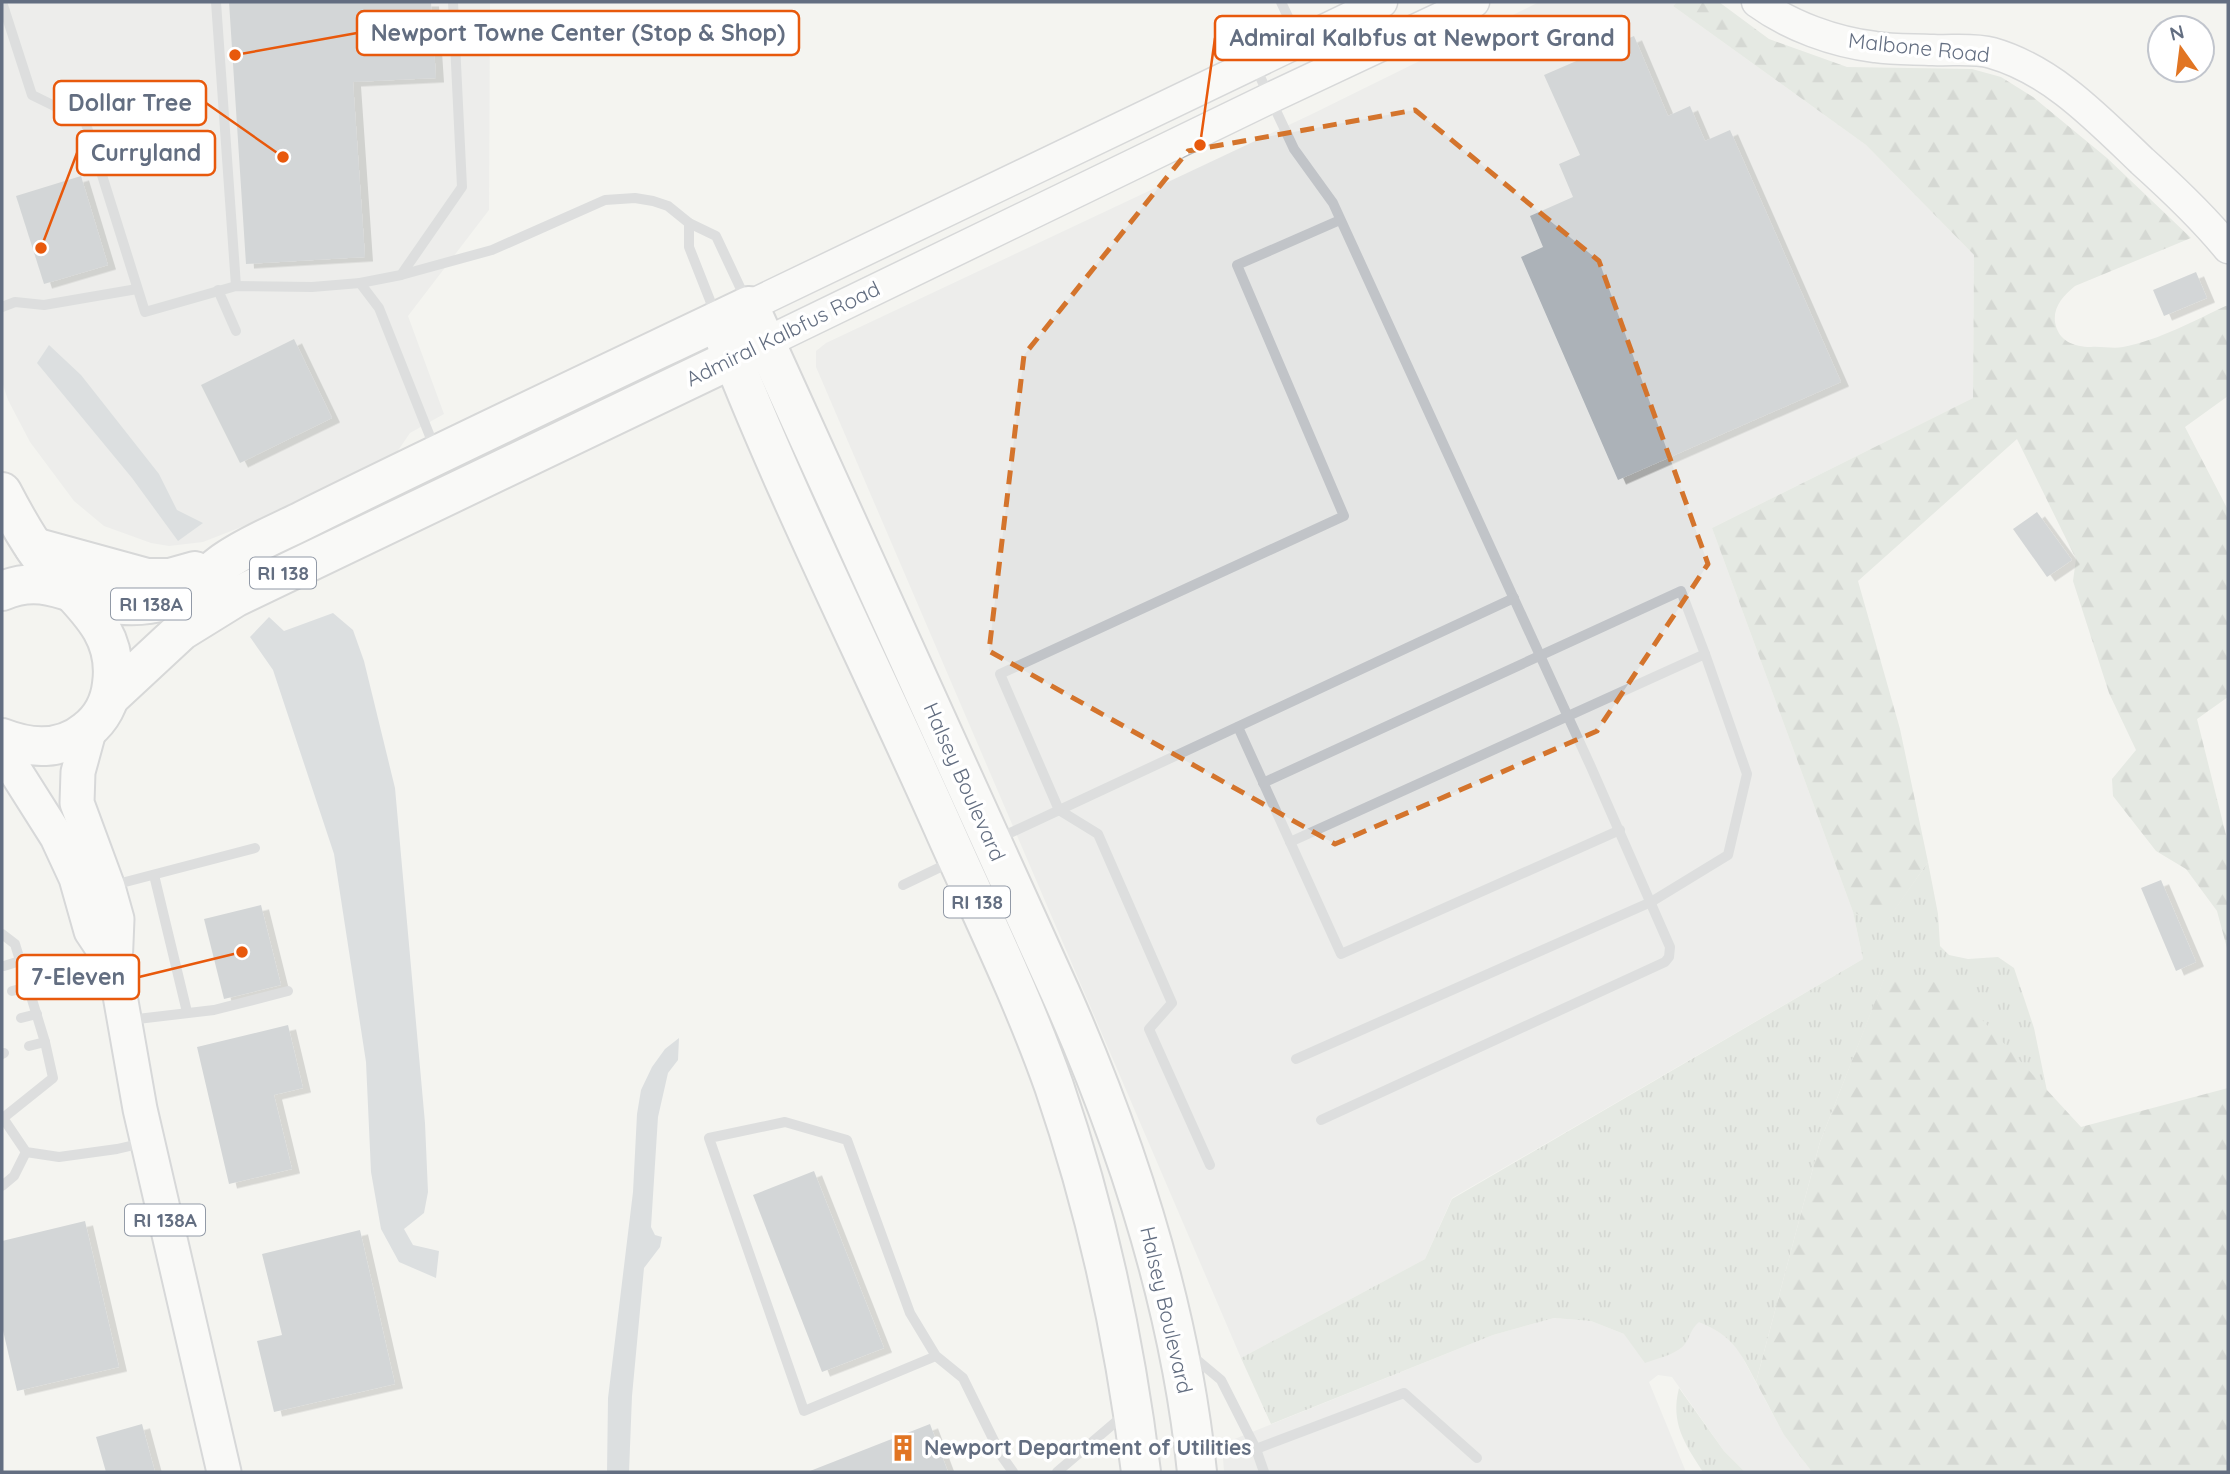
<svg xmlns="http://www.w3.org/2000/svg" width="2230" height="1474" font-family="Quicksand,sans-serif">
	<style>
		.built { fill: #e4e5e4 }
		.grass { fill: url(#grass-tufts) }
		.forest { fill: url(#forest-firs) }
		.water { fill: #bfc6cd }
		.building { fill: #acb2b8; filter: url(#shadow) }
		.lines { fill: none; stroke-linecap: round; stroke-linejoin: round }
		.secondary-casing { stroke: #b4b7bc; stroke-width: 33 }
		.primary-casing { stroke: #b4b7bc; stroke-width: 37 }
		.highway-casing { stroke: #b4b6ba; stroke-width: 42 }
		.lane { stroke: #c1c4c8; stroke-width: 10 }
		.secondary { stroke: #fff; stroke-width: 30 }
		.primary { stroke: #fff; stroke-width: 33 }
		.highway { stroke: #fff; stroke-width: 38 }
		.marked { fill: none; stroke: #d4742c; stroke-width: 5; stroke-dasharray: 14 9; stroke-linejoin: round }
		.labels { text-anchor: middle; stroke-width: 7; stroke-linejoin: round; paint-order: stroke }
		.shield { fill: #fff; stroke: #929aa7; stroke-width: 2 }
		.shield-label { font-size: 19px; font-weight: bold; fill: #636e81 }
		.street-label { font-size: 21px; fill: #636e81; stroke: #fff }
		.poi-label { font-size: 21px; font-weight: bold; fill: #636e81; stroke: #fff; text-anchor: start }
		.leader { fill: none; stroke: #e8590c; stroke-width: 2.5 }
		.callout-dot { fill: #e8590c; stroke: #fff; stroke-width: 2.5 }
		.callout { fill: #fff; stroke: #e8590c; stroke-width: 2.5 }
		.callout-label { font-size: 23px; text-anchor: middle; font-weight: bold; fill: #636e81 }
	</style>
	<defs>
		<pattern id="grass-tufts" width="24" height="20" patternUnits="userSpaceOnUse" patternTransform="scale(1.75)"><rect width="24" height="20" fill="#d3dbd2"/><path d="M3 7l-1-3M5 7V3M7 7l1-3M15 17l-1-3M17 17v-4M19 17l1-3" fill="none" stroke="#afb6b0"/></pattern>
		<pattern id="forest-firs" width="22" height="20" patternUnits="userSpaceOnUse" patternTransform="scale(1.75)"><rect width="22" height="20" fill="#d3dbd2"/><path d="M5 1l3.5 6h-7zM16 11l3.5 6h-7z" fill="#afb6b0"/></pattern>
		<filter id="shadow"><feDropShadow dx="8" dy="4.5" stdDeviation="0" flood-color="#0004"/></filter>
	</defs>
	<rect width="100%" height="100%" fill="#f4f4f0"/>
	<!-- built -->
	<g class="built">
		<polygon points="2,2 490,2 489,210 408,316 444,414 410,433 395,455 259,520 203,542 169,546 151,543 104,526 74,501 30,442 8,400 2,382"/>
		<polygon points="1539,2 1677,2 1673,6 1866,145 1974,255 1973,398 1712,528 1853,912 1863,959 1452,1198 1425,1259 1241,1358 816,367 816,351 826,343 1310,115"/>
		<polygon points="1554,1318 1591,1321 1624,1334 1686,1342 1690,1331 1699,1321 1720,1331 1738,1349 1784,1435 1812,1472 1745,1472 1724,1451 1672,1377 1658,1375 1649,1382 1686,1472 1224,1472 1222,1444 1493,1335"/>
	</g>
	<!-- grass -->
	<g class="grass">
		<path d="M1928,862L1938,914L1940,946L1949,955L1968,959L1998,957L2014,968L2034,1028L2047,1091L1951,987L1887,972L1820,1142L1756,1382C1739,1350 1733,1336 1699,1322C1692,1328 1691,1333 1687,1341C1680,1354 1658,1358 1645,1363L1624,1334L1591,1321L1554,1318L1493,1335L1271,1424L1241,1358L1425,1259L1452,1199L1863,959L1853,912L1883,926Z"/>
		<path d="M1679,1388L1724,1451L1745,1472H1703C1685,1444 1670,1423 1679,1388Z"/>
	</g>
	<!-- forest -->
	<g class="forest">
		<path d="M1677,2H1719L1769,39L1847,67L1972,69L2001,77L2033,97L2107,158L2191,238L2075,286C2063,296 2053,307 2055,322C2058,341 2074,347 2091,347C2101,346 2113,349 2123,347C2160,340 2195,320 2228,305V396L2185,427L2228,510V697L2197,719L2228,843V952L2217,911L2186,869L2156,851L2113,796L2112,779L2136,750L2109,693L2073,581L2076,559L2017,439L1858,581L1900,729L1928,862L1883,927L1853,912L1712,528L1973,398L1974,255L1866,145L1673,6Z"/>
		<polygon points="1887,971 1951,986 2081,1127 2228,1088 2228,1472 1812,1472 1784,1435 1756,1382 1820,1142"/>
	</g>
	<!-- water -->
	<g class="water">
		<polygon points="49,345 81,375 159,474 177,510 203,523 178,541 132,478 37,363"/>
		<polygon points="333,613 353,630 364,661 395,788 425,1123 428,1192 424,1213 404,1229 413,1245 439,1251 436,1278 399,1262 381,1229 371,1172 366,1062 334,854 273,670 250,637 269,617 284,631"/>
		<polygon points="679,1038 678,1060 668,1073 658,1117 651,1227 655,1235 662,1237 660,1247 644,1268 632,1396 629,1472 607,1472 608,1398 633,1192 637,1114 641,1090 652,1067 665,1049"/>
	</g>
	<!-- building -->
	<g class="building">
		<polygon points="229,2 431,2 436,78 353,82 365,257 246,264"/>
		<polygon points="1634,36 1668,116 1690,106 1705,141 1730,130 1841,382 1618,480 1521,257 1543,247 1530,216 1573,197 1559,164 1580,155 1544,75"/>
		<polygon points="81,176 108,265 44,284 16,196"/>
		<polygon points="2196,272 2207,298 2164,316 2153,290"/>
		<polygon points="294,339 332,418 240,463 201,385"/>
		<polygon points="2037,512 2072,560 2047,577 2013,529"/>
		<polygon points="2161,880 2196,962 2176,971 2141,888"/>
		<polygon points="261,905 281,985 224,999 204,919"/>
		<polygon points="288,1025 303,1088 274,1095 292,1169 229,1184 197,1047"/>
		<polygon points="814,1171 884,1348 822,1372 753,1195"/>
		<polygon points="85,1221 119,1367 17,1391 2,1326 2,1241"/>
		<polygon points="360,1230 395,1384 274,1412 257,1341 282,1335 262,1254"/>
		<polygon points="142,1424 155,1472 106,1472 96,1437"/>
		<polygon points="930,1424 948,1472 810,1472 810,1471"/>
	</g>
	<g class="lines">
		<defs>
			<g id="secondary">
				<path d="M1757,2C1790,26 1834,42 1875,47C1894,50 1914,49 1933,50C1952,51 1974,48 1992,53C2052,70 2098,119 2142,161C2172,188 2202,216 2228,248"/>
				<polyline points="749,306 1382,2"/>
				<polyline points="765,343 1270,98 1474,2"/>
			</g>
			<g id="primary">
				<polyline points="90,728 78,772 77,803 108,887 117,919 115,967 140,1109 224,1472"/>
				<polyline points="2,750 57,837 76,878 91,931 115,967"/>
			</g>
			<g id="highway">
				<path d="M718,321C785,496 871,664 947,836C984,919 1024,1001 1054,1086C1097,1212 1125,1341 1141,1472"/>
				<path d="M2,492C14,515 27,539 43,560C75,600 120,627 112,684C110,702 101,719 87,730C62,751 30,749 2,738"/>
				<polyline points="34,547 147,578 170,578 195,571"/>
				<path d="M2,591C41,574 67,593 104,602C125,607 147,606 167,600C190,593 205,576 224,562C248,545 278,533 304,520C451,447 600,377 749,306L1060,992C1128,1145 1180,1305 1197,1472"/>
				<polyline points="111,696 181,631 236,597 757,347"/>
			</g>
		</defs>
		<!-- secondary casing -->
		<use href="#secondary" class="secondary-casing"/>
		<!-- primary casing -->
		<use href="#primary" class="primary-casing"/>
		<!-- highway casing -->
		<use href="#highway" class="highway-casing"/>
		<!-- lane -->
		<g class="lane">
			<polyline points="2,2 32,95 85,121 145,312 236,286 312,287 360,283 379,308 435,449"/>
			<polyline points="216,2 236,286"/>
			<polyline points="1281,2 1298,38"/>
			<polyline points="1255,66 1294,149 1333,203 1591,767 1670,947 1669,957 1665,962 1321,1120"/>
			<polyline points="689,223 689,247 715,313"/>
			<polyline points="401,275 492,250 605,200 635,198 653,201 668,206 689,223 716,236 746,300"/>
			<polyline points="360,283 401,275 462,187 453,2"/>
			<polyline points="218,290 236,331"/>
			<polyline points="2,307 15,302 44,305 137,289"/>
			<polyline points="1238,727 1341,954 1620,830"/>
			<polyline points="1263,783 1681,591 1705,654"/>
			<polyline points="997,839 1514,598"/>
			<polyline points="1290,842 1705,654 1747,774 1728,855 1651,902 1296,1059"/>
			<polyline points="154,875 187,1012"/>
			<polyline points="903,885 951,862"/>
			<polyline points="110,886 255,848"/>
			<polyline points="2,934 15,944 45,1042 53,1078 3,1118 26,1152 59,1157 117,1149 143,1143"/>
			<polyline points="4,966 20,961"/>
			<polyline points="12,991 28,987"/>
			<polyline points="21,1018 37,1014"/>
			<polyline points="129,1020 214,1010 288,991"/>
			<polyline points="29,1046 45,1042"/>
			<polyline points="2,1054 4,1053"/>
			<polyline points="1210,1165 1149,1029 1172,1003 1098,834 1059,810 1000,674 1344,516 1237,265 1340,220"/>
			<polyline points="2,1186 14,1176 26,1152"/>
			<polyline points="1191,1355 1221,1380 1256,1449 1264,1472"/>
			<polyline points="936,1356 804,1411 709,1138 785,1122 847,1140 910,1313 936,1356 963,1378 1001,1455 1013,1472"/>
			<polyline points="1256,1449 1404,1393 1477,1458"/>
			<polyline points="1057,1472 1125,1414"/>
		</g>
		<!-- secondary -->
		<use href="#secondary" class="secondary"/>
		<!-- primary -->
		<use href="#primary" class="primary"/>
		<!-- highway -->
		<use href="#highway" class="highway"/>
	</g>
	<!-- marked area -->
	<path d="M0 0H2230V1474H0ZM1415,110L1599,261L1708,564L1597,731L1335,844L989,651L1024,355L1188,151Z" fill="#f4f4f0" fill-opacity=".55" fill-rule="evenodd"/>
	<path class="marked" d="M1415,110L1599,261L1708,564L1597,731L1335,844L989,651L1024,355L1188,151Z"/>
	<!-- icons -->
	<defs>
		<symbol id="building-bare" viewBox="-9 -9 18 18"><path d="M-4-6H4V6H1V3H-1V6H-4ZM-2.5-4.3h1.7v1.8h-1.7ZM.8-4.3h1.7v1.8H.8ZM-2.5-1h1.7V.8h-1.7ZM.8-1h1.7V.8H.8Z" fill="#e17523" stroke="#fff" stroke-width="2.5" paint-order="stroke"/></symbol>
	</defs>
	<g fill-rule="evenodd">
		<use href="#building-bare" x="884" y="1429" width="38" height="38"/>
	</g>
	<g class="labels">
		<!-- shield labels -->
		<g class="shield">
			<rect x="250" y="557.5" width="66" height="31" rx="5"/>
			<rect x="111" y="588.5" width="80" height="31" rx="5"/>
			<rect x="944" y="886.5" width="66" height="31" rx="5"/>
			<rect x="125" y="1204.5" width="80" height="31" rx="5"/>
		</g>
		<g class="shield-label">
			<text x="283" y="580">RI 138</text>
			<text x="151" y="611">RI 138A</text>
			<text x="977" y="909">RI 138</text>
			<text x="165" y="1227">RI 138A</text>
		</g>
		<!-- street labels -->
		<g class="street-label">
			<text transform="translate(1919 48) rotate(6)" y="7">Malbone Road</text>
			<text transform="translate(783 334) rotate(-26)" y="7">Admiral Kalbfus Road</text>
			<text transform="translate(964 782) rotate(66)" y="7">Halsey Boulevard</text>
			<text transform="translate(1166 1310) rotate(77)" y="7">Halsey Boulevard</text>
		</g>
		<!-- poi labels -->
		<g class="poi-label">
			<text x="924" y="1455">Newport Department of Utilities</text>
		</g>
	</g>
	<!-- callouts -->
	<path class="leader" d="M235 55L357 33M1200 145L1215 38M283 157L206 103M41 248L77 153M242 952L139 977"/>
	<g class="callout-dot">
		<circle cx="235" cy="55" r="7"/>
		<circle cx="1200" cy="145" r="7"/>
		<circle cx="283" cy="157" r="7"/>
		<circle cx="41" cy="248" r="7"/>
		<circle cx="242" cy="952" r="7"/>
	</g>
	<g class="callout">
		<rect x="357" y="11" width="442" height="44" rx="7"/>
		<rect x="1215" y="16" width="414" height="44" rx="7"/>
		<rect x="54" y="81" width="152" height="44" rx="7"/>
		<rect x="77" y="131" width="138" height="44" rx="7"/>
		<rect x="17" y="955" width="122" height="44" rx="7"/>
	</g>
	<g class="callout-label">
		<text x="578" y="41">Newport Towne Center (Stop &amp; Shop)</text>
		<text x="1422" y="46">Admiral Kalbfus at Newport Grand</text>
		<text x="130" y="111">Dollar Tree</text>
		<text x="146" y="161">Curryland</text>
		<text x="78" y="985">7-Eleven</text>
	</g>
	<!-- border -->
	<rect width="2230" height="1474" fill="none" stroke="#636e81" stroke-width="7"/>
	<!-- north arrow -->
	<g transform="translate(2181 49) rotate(346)"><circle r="33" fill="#ffffff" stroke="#c1c5cd" stroke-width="2"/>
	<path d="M0-5L12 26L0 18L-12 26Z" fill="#e17523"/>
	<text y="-10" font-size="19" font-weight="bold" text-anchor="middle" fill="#636e81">N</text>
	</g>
</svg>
